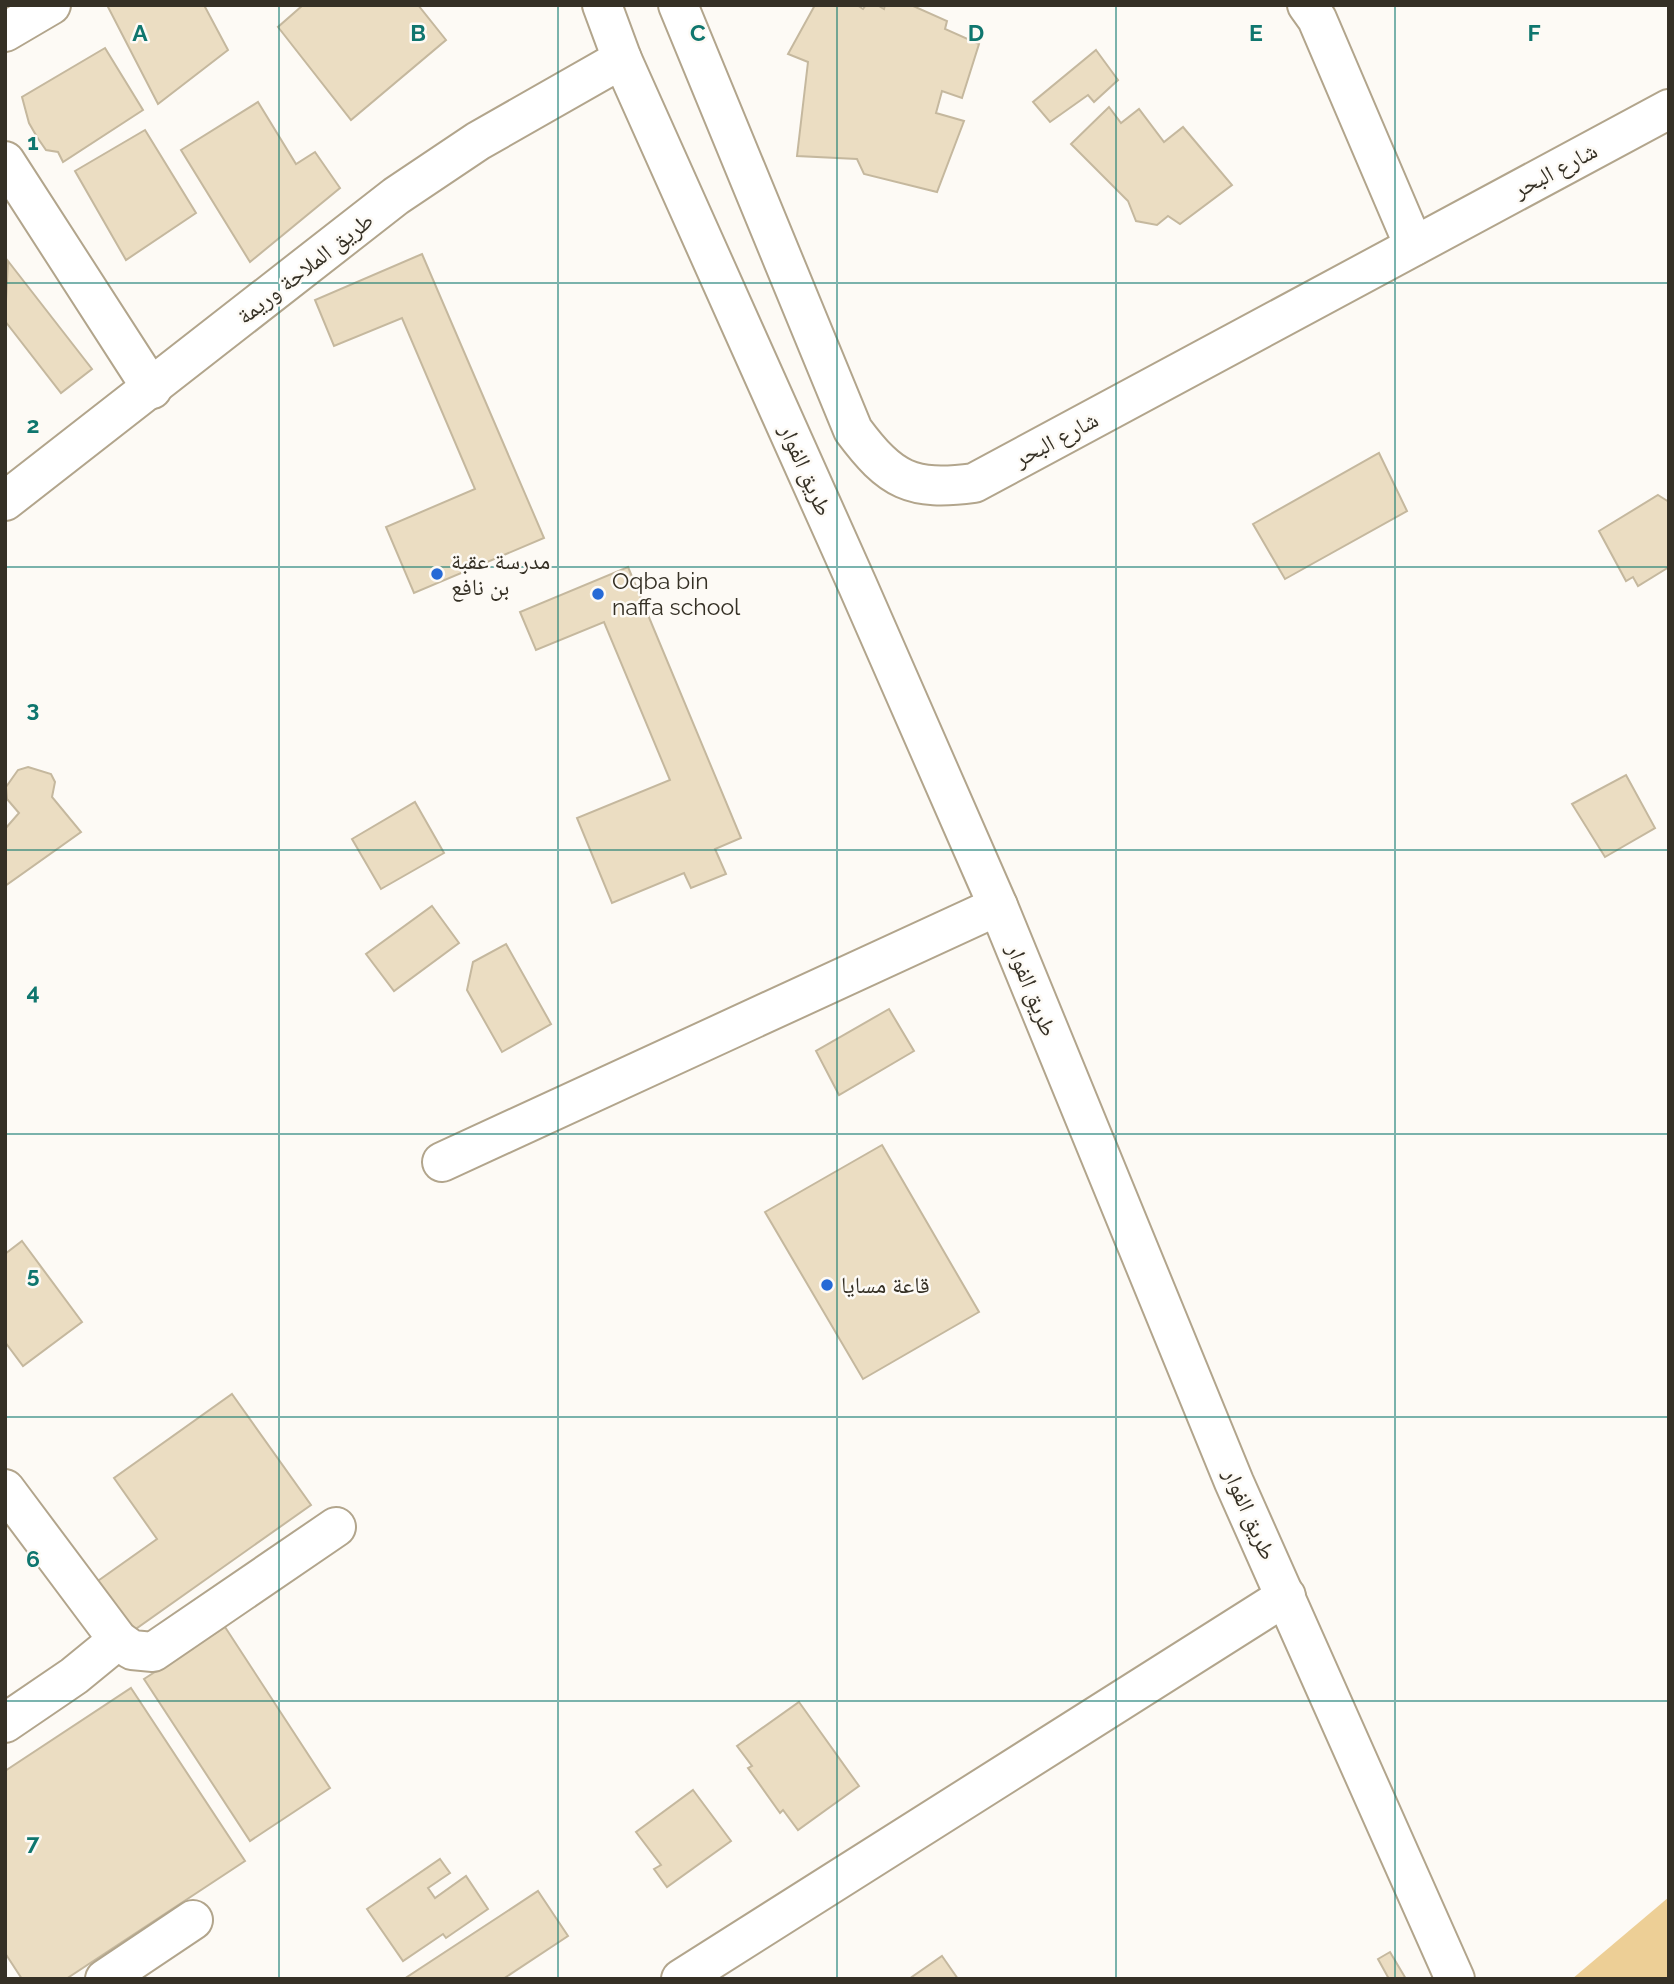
<svg xmlns="http://www.w3.org/2000/svg" width="1674" height="1984" font-family="Raleway,'Noto Naskh Arabic',sans-serif">
	<style>
		.green { fill: #edcf96 }
		.building { fill: #ebddc2; stroke: #c5b89e; stroke-width: 2 }
		.lines { fill: none; stroke-linecap: round; stroke-linejoin: round }
		.minor-casing { stroke: #b2a58c; stroke-width: 42 }
		.tertiary-casing { stroke: #b2a58c; stroke-width: 42 }
		.minor { stroke: #fff; stroke-width: 38 }
		.tertiary { stroke: #fff; stroke-width: 38 }
		.grid { fill: none; stroke: #0f766e; stroke-width: 2; stroke-opacity: 0.55 }
		.poi-dot { fill: #266ad6; stroke: #fdfaf5; stroke-width: 2.5 }
		.labels { text-anchor: middle; stroke-width: 5; stroke-linejoin: round; paint-order: stroke }
		.street-label { font-size: 23px; fill: #353025; stroke: #fdfaf5 }
		.poi-label { font-size: 23px; fill: #353025; stroke: #fdfaf5; text-anchor: start }
		.grid-label { font-size: 23px; text-anchor: middle; font-weight: bold; fill: #0f766e; stroke: #fdfaf5; stroke-width: 5; stroke-linejoin: round; paint-order: stroke }
	</style>
	<rect width="100%" height="100%" fill="#fdfaf5"/>
	<!-- green -->
	<polygon class="green" points="1669,1897 1669,1979 1572,1979"/>
	<!-- building -->
	<g class="building">
		<polygon points="107,5 204,5 228,50 158,104"/>
		<polygon points="303,5 418,5 446,40 351,120 278,27"/>
		<polygon points="815,5 857,5 863,9 866,5 877,5 884,9 885,5 911,5 947,21 945,29 979,44 962,98 942,91 936,113 964,121 937,192 864,174 857,159 797,156 808,62 788,54"/>
		<polygon points="105,48 143,110 63,162 58,152 46,150 37,137 29,123 22,97"/>
		<polygon points="1096,50 1118,80 1094,102 1088,95 1050,122 1033,102"/>
		<polygon points="258,102 296,164 315,152 340,188 250,262 181,150"/>
		<polygon points="1109,107 1121,123 1139,109 1164,142 1183,127 1232,185 1180,224 1168,216 1157,225 1136,221 1128,201 1071,144"/>
		<polygon points="145,130 196,213 126,260 75,171"/>
		<polygon points="422,254 544,538 414,593 386,527 475,489 402,318 334,346 315,300"/>
		<polygon points="8,261 92,369 61,393 5,321"/>
		<polygon points="1379,453 1407,511 1285,579 1253,524"/>
		<polygon points="1658,495 1669,502 1669,567 1638,586 1633,577 1626,581 1599,531"/>
		<polygon points="628,567 741,838 715,849 726,874 691,888 684,873 612,903 577,818 670,780 604,622 536,650 520,612"/>
		<polygon points="28,767 51,774 55,782 52,797 81,832 5,886 5,829 19,813 7,799 6,787 18,770"/>
		<polygon points="1626,775 1655,828 1605,857 1572,804"/>
		<polygon points="415,802 444,853 381,889 352,839"/>
		<polygon points="432,906 459,943 394,991 366,954"/>
		<polygon points="506,944 551,1024 502,1052 467,990 473,962"/>
		<polygon points="889,1009 914,1051 839,1095 816,1051"/>
		<polygon points="882,1145 979,1312 863,1379 765,1212"/>
		<polygon points="22,1241 82,1322 23,1366 5,1342 5,1254"/>
		<polygon points="232,1394 311,1505 130,1633 95,1583 157,1539 114,1478"/>
		<polygon points="225,1627 330,1788 250,1841 144,1679"/>
		<polygon points="131,1688 245,1861 66,1979 22,1979 5,1953 5,1771"/>
		<polygon points="799,1702 859,1786 798,1830 783,1810 780,1813 748,1768 752,1766 737,1746"/>
		<polygon points="693,1790 731,1841 667,1887 654,1869 661,1865 636,1832"/>
		<polygon points="440,1859 450,1873 428,1888 435,1898 466,1876 488,1909 446,1938 443,1934 403,1961 367,1909"/>
		<polygon points="538,1891 568,1936 503,1979 404,1979"/>
		<polygon points="1390,1952 1406,1979 1389,1979 1378,1959"/>
		<polygon points="942,1956 958,1979 909,1979"/>
	</g>
	<g class="lines">
		<defs>
			<g id="minor">
				<polyline points="602,5 622,59"/>
				<path d="M678,5L853,430C891,481 911,491 974,483L1669,109"/>
				<polyline points="1307,5 1317,19 1414,246"/>
				<polyline points="5,32 51,5"/>
				<polyline points="5,161 152,389"/>
				<polyline points="442,1162 998,906"/>
				<polyline points="5,1489 118,1640 132,1650 153,1652 336,1527"/>
				<polyline points="5,1723 74,1676 118,1640"/>
				<polyline points="105,1979 193,1920"/>
				<polyline points="681,1979 1286,1596"/>
			</g>
			<polyline id="tertiary" points="5,501 396,196 478,141 622,59 857,584 998,906 1234,1482 1455,1979"/>
		</defs>
		<!-- minor casing -->
		<use href="#minor" class="minor-casing"/>
		<!-- tertiary casing -->
		<use href="#tertiary" class="tertiary-casing"/>
		<!-- minor -->
		<use href="#minor" class="minor"/>
		<!-- tertiary -->
		<use href="#tertiary" class="tertiary"/>
	</g>
	<!-- grid -->
	<path class="grid" d="M279,5V1979M558,5V1979M837,5V1979M1116,5V1979M1395,5V1979M5,283H1669M5,567H1669M5,850H1669M5,1134H1669M5,1417H1669M5,1701H1669"/>
	<!-- markers -->
	<g class="poi-dot">
		<circle cx="437" cy="574" r="7"/>
		<circle cx="598" cy="594" r="7"/>
		<circle cx="827" cy="1285" r="7"/>
	</g>
	<g class="labels">
		<!-- street labels -->
		<g class="street-label">
			<text transform="translate(1555 170) rotate(-28)" y="8">شارع البحر</text>
			<text transform="translate(305 268) rotate(-38)" y="8">طريق الملاحة وريمة</text>
			<text transform="translate(1056 439) rotate(-28)" y="8">شارع البحر</text>
			<text transform="translate(806 470) rotate(66)" y="8">طريق الفوار</text>
			<text transform="translate(1032 990) rotate(68)" y="8">طريق الفوار</text>
			<text transform="translate(1250 1514) rotate(66)" y="8">طريق الفوار</text>
		</g>
		<!-- poi labels -->
		<g class="poi-label">
			<text x="451" y="569">مدرسة عقبة<tspan x="451" dy="26">بن نافع</tspan></text>
			<text x="612" y="589">Oqba bin<tspan x="612" dy="26">naffa school</tspan></text>
			<text x="841" y="1293">قاعة مسايا</text>
		</g>
	</g>
	<g class="grid-label">
		<text x="140" y="41">A</text>
		<text x="418" y="41">B</text>
		<text x="698" y="41">C</text>
		<text x="976" y="41">D</text>
		<text x="1256" y="41">E</text>
		<text x="1534" y="41">F</text>
		<text x="33" y="150">1</text>
		<text x="33" y="433">2</text>
		<text x="33" y="717">3</text>
		<text x="33" y="1000">4</text>
		<text x="33" y="1283">5</text>
		<text x="33" y="1567">6</text>
		<text x="33" y="1850">7</text>
	</g>
	<!-- border -->
	<rect width="1674" height="1984" fill="none" stroke="#353025" stroke-width="14"/>
</svg>
